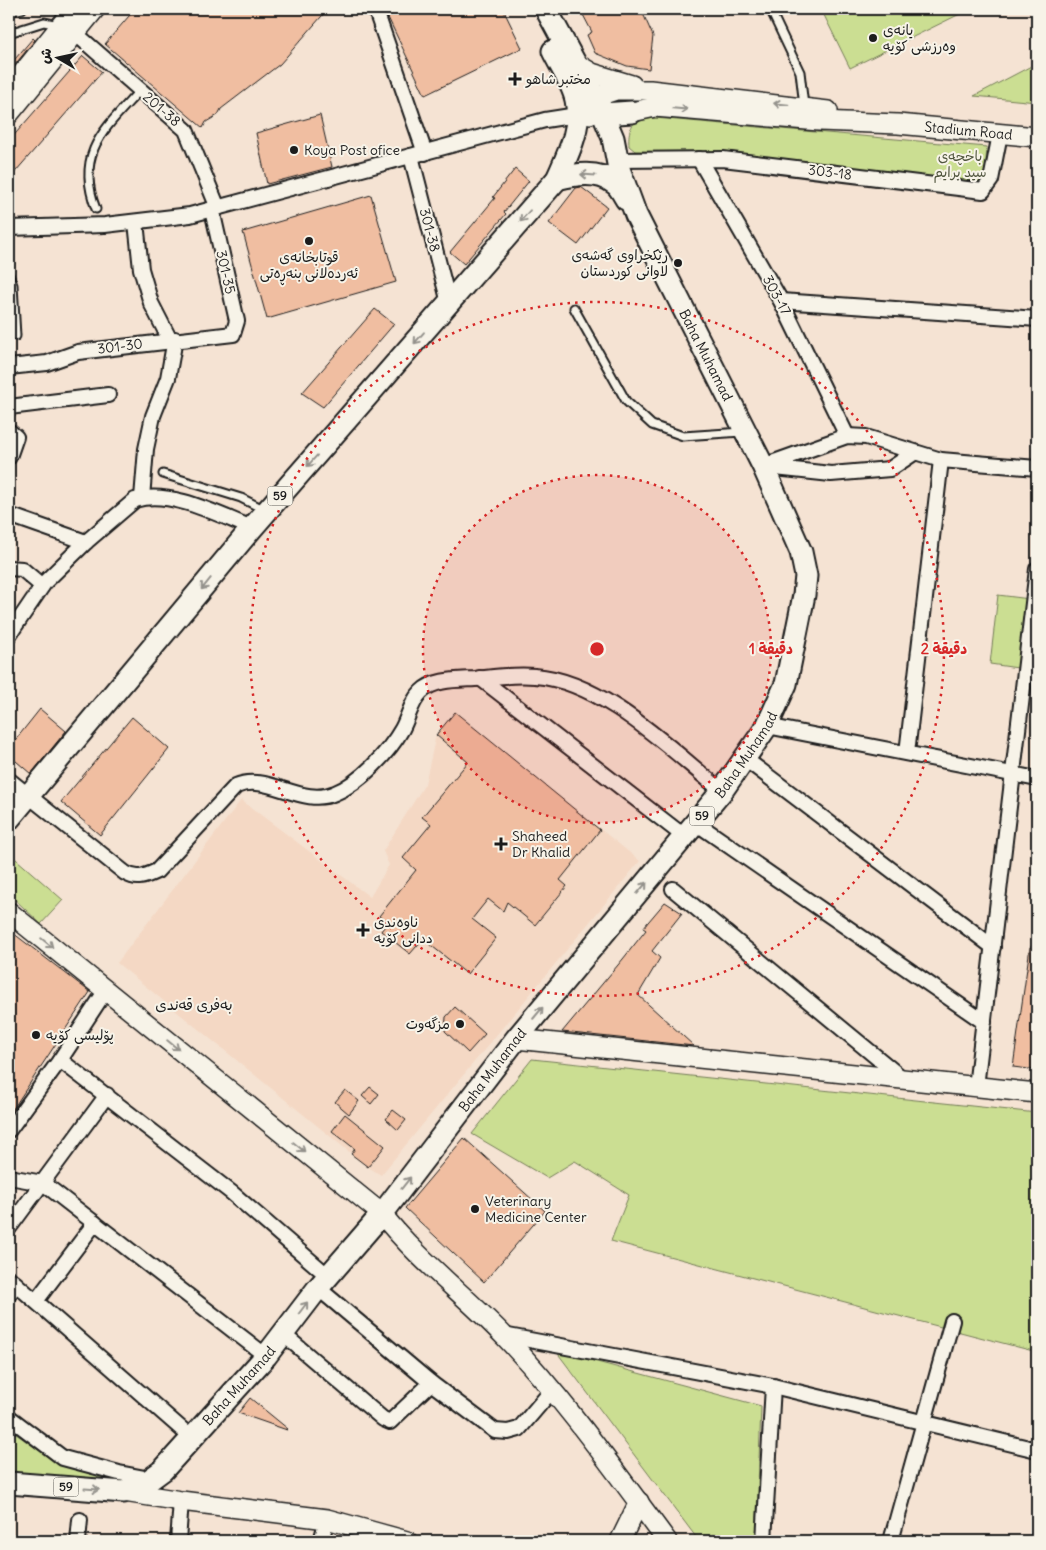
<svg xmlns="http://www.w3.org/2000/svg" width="1046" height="1550" font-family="Delius,'Playpen Sans Arabic',sans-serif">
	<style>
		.built { fill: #f4d8c4 }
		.green { fill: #cbde92; stroke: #747d57 }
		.building { fill: #f0bea1; stroke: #1c1c1c }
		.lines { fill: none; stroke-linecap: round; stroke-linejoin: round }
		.lane-casing { stroke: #1c1c1c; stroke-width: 11 }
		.street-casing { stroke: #1c1c1c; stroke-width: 18 }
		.secondary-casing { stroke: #1c1c1c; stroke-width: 22 }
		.primary-casing { stroke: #1c1c1c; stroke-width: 25 }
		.lane { stroke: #f7f3e8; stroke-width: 7 }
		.street { stroke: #f7f3e8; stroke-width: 14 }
		.secondary { stroke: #f7f3e8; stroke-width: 19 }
		.primary { stroke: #f7f3e8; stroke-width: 21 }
		.oneway { stroke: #94928c }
		.ring { fill: none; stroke: #d62828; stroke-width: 2.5; stroke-dasharray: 2.5 5 }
		.poi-dot { fill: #1c1c1c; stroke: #f7f3e8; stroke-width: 2 }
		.labels { text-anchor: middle; stroke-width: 4; stroke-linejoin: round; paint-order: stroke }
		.shield { fill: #f7f3e8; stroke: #5e5c59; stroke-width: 1 }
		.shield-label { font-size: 12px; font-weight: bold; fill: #1c1c1c }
		.poi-label { font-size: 14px; fill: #1c1c1c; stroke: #f7f3e8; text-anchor: start }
		.street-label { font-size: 14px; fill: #1c1c1c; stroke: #f7f3e8 }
		.park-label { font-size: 14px; fill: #51563f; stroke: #f7f3e8 }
		.neighbourhood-label { font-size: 15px; fill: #1c1c1c; stroke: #f7f3e8 }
		.centre { fill: #d62828; stroke: #f7f3e8; stroke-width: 2.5 }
		.ring-label { font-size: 15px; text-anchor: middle; font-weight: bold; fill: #d62828; stroke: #f7f3e8; stroke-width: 4; stroke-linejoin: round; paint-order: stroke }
	</style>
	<rect width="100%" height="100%" fill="#f5e3d3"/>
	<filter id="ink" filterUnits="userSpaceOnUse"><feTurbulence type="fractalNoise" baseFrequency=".02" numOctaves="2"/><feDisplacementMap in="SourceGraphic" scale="10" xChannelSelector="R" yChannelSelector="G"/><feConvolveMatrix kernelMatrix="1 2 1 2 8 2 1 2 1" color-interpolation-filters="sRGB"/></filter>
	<g filter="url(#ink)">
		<!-- built -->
		<polygon class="built" points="455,712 640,861 381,1175 368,1167 117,963 241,800 370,897 389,865 383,851 425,784 436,735"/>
		<!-- green -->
		<g class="green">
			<polygon points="821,9 970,9 850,68"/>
			<polygon points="1037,63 1037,102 974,96"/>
			<path d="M643,117L987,147L984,187L697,153L635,151L629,146C628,132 630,123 643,117Z"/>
			<polygon points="998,595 1030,599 1025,669 990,664"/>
			<polygon points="9,853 63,900 41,924 9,894"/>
			<polygon points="532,1059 1037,1113 1037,1352 611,1241 629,1195 575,1161 547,1178 472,1134"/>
			<polygon points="556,1351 761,1406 756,1541 699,1541"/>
			<polygon points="9,1429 60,1465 121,1480 92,1486 9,1478"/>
		</g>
		<!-- building -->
		<g class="building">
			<polygon points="135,9 328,9 280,64 221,109 218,115 206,122 203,128 105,44"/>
			<polygon points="384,9 503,9 522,48 425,95"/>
			<polygon points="580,9 641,9 653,36 649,69 627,66 595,53 587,35 592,32"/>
			<polygon points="33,38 35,40 9,72 9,66"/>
			<polygon points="83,56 102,72 9,179 9,141"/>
			<polygon points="320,115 332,167 267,184 256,133"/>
			<polygon points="515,169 529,181 504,212 506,214 464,264 450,252 495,198 493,197"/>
			<polygon points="581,187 607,207 578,245 549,223 576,188"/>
			<polygon points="371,195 396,282 267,319 243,232"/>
			<polygon points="375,309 394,324 323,407 302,393"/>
			<polygon points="40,709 66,731 31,774 9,755 9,748"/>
			<polygon points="455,712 600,830 560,880 567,886 535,925 507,902 503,911 488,899 472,919 496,938 467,974 423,939 410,954 381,931 387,923 379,916 416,870 403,858 431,824 422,817 468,762 436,735"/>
			<polygon points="132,717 169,749 100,835 61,802"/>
			<polygon points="665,902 682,913 652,951 660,958 638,995 694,1046 562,1032 623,959 646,930 643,928"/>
			<polygon points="9,930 90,992 9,1115"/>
			<polygon points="1030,947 1037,948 1037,1070 1013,1067"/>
			<polygon points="455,1007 485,1034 468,1053 445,1031 446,1017"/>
			<polygon points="370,1087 379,1094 371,1104 362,1096"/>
			<polygon points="345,1090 359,1101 349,1114 335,1102"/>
			<polygon points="393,1110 406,1120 398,1130 386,1119"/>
			<polygon points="345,1114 385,1146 368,1167 351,1154 355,1149 332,1131"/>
			<polygon points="464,1138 545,1211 484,1282 405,1208"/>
			<polygon points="250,1398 288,1429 287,1430 238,1413"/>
		</g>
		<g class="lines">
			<defs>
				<g id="lane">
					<polyline points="9,9 9,12 22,9"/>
					<polyline points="770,9 800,72 804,106"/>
					<polyline points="9,33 44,22 59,25"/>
					<path d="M96,209C74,152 106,128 140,90"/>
					<polyline points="9,275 13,285 16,336"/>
					<polyline points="574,308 626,401 652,425 683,436 742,432"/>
					<polyline points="163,474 241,498 265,510"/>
				</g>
				<g id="street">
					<polyline points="377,14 425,153"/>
					<polyline points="75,33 186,130 218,208"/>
					<polyline points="411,156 449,303"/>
					<polyline points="699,159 781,301 847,436"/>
					<polyline points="617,160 723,159 983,191 991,180 1000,134"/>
					<polyline points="136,222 141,269 151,303 170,340"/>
					<polyline points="9,228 105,225 190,215 545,120 577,115"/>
					<polyline points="781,301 1037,319"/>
					<polyline points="9,367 47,363 78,352 233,334 237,321 212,210"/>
					<polyline points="9,407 108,395"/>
					<polyline points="9,431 16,437 9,457"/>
					<polyline points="763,466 847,436 866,437 941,460 1037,468"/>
					<polyline points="766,467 831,474 890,469 914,453"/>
					<polyline points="142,498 146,449 153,416 168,378 175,339"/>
					<polyline points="9,515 86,542"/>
					<polyline points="9,568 22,569 42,586"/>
					<path d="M9,635L45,582L86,542L135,500C170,489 219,515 252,528"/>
					<polyline points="480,678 685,837"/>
					<polyline points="767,726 1037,779"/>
					<polyline points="907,753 941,460"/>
					<polyline points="744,758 993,947"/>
					<path d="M9,780L125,873C137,880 144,877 157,871L236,786C267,772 302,808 335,793C360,783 389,752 402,729C409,716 411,702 421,692C434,679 457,680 475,679C495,677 515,674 535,676C603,681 670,749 722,791"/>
					<polyline points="696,823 984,1022"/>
					<polyline points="673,889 903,1079"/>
					<polyline points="60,1060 232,1193 328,1276"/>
					<polyline points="976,1087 1037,569"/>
					<polyline points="9,1130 60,1060 106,990"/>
					<polyline points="9,1177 43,1183 266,1356"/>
					<polyline points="9,1228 107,1095"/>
					<polyline points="9,1278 193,1439"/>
					<polyline points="318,1288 431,1383 495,1431 508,1432 519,1429 553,1389"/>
					<polyline points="9,1294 16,1284"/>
					<polyline points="36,1301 95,1223"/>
					<polyline points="283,1334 383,1419 390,1422 431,1383"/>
					<polyline points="503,1335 773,1386 1037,1450"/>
					<polyline points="9,1417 63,1458 119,1473 150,1479"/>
					<polyline points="78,1541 80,1520"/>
					<polyline points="178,1541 181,1501"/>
					<polyline points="321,1541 327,1519"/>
					<polyline points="764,1541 773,1386"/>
					<polyline points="891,1541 952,1321"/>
				</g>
				<g id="secondary">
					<polyline points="575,63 592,73 632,85"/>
					<polyline points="9,90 74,9"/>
					<path id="s1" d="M632,112L655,107L819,121L898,124L1037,137"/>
					<polyline points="9,114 95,9"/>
					<polyline points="590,114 604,94 616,90 650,90 828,111"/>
					<path d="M9,912L382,1214C418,1260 465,1295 505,1337C565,1400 615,1471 667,1541"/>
					<polyline points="516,1039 1037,1093"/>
					<polyline points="124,1492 181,1501 327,1519 407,1541"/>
					<polyline points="620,1541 639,1502"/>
				</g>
				<g id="primary">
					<polyline points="591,110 603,114 632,112"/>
					<path d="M557,179C575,174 598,170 614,183C619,186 623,194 626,199"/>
					<path d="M9,819L252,528L557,179C568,154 582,128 576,100C573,84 560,66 553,51"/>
					<path id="s2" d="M9,1483L124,1492L144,1484L163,1470L266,1356L318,1288L382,1214L516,1039L722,791L767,726L786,684L804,595L806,576L801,552L763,466L636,215L619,169L613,138L597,100L575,63L546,9"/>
				</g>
			</defs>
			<!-- lane casing -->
			<use href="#lane" class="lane-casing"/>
			<!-- street casing -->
			<use href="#street" class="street-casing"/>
			<!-- secondary casing -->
			<use href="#secondary" class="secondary-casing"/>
			<!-- primary casing -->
			<use href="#primary" class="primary-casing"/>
			<!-- lane -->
			<use href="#lane" class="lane"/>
			<!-- street -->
			<use href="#street" class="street"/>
			<!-- secondary -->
			<use href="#secondary" class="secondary"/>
			<!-- primary -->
			<use href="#primary" class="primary"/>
		</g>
		<!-- one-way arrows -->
		<defs><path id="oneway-shaft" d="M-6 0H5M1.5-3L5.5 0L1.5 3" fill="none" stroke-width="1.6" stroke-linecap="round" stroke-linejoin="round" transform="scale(1.25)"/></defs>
		<g class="oneway">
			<use href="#oneway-shaft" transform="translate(781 104) rotate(-174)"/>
			<use href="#oneway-shaft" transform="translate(680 109) rotate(5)"/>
			<use href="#oneway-shaft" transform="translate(588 175) rotate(-176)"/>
			<use href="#oneway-shaft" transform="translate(525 216) rotate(131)"/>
			<use href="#oneway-shaft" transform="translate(419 338) rotate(131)"/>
			<use href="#oneway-shaft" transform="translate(312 461) rotate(132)"/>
			<use href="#oneway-shaft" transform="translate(206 584) rotate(129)"/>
			<use href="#oneway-shaft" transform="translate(642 888) rotate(-50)"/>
			<use href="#oneway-shaft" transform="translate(47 943) rotate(39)"/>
			<use href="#oneway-shaft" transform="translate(538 1013) rotate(-50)"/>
			<use href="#oneway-shaft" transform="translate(173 1045) rotate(39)"/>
			<use href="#oneway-shaft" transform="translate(299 1147) rotate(39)"/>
			<use href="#oneway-shaft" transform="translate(406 1183) rotate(-52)"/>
			<use href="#oneway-shaft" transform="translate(303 1308) rotate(-53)"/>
			<use href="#oneway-shaft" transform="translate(92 1489) rotate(4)"/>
		</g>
	</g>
	<!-- distance rings -->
	<circle cx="597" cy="649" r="174" fill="#d62828" fill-opacity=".12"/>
	<g class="ring">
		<circle cx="597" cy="649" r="174"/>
		<circle cx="597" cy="649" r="347"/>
	</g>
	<!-- markers -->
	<g class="poi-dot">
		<circle cx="873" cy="38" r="5"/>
		<path d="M512.5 71.5h5v5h5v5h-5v5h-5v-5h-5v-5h5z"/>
		<circle cx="294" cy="150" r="5"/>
		<circle cx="309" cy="241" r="5"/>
		<circle cx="678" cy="263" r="5"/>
		<path d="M498.5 836.5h5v5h5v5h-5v5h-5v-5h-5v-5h5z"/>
		<path d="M360.5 922.5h5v5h5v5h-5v5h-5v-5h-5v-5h5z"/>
		<circle cx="460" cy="1024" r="5"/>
		<circle cx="36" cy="1035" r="5"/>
		<circle cx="475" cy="1209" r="5"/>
	</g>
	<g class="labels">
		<!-- shield labels -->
		<g class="shield">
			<rect x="267.5" y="486.5" width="25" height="19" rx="4"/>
			<rect x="689.5" y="806.5" width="25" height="19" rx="4"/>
			<rect x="53.5" y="1477.5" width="25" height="19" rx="4"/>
		</g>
		<g class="shield-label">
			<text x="280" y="500">59</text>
			<text x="702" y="820">59</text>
			<text x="66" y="1491">59</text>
		</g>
		<!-- poi labels -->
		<g class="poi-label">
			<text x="883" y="35">یانه‌ی<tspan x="883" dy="16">وه‌رزشی كۆیه‌</tspan></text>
			<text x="526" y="84">مختبر شاهو</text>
			<text x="304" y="155">Koya Post ofice</text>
			<text x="668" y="260" text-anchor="end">رێكخراوی گه‌شه‌ی<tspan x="668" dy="16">لاوانی كوردستان</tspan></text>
			<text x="309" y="262" text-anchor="middle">قوتابخانه‌ی<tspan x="309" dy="16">ئه‌رده‌لانی بنه‌ڕه‌تی</tspan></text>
			<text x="512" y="841">Shaheed<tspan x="512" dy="16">Dr Khalid</tspan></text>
			<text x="374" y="927">ناوەندی<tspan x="374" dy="16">ددانی کۆیە</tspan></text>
			<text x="450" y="1029" text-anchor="end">مزگه‌وت</text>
			<text x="46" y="1040">پۆلیسی كۆیه‌</text>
			<text x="485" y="1206">Veterinary<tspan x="485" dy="16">Medicine Center</tspan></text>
		</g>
		<!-- street labels -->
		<g class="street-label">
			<text transform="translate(162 109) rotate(41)" y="5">201-38</text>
			<text dy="5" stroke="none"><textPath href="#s1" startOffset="338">Stadium Road</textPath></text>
			<text transform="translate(830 172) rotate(7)" y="5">303-18</text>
			<text transform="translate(430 230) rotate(75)" y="5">301-38</text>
			<text transform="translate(226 272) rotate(77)" y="5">301-35</text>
			<text transform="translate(777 295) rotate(62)" y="5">303-17</text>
			<text transform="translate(120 346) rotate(-7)" y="5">301-30</text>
			<text transform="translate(706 355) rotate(63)" y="5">Baha Muhamad</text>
			<text dy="5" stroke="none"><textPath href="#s2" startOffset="1084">Baha Muhamad</textPath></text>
			<text dy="5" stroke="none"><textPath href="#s2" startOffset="679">Baha Muhamad</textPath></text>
			<text dy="5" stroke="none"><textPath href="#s2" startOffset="274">Baha Muhamad</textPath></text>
		</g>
		<!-- park labels -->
		<g class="park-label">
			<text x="960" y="161">باخچه‌ی<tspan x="960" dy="16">سید برایم</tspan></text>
		</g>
		<!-- neighbourhood labels -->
		<g class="neighbourhood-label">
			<text x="194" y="1010">بەفری قەندی</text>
		</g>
	</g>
	<circle cx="597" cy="649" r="8" class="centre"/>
	<g class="ring-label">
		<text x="771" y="654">1 دقيقة</text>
		<text x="944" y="654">2 دقيقة</text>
	</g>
	<!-- margin -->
	<rect width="1046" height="1550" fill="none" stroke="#f7f3e8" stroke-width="30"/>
	<rect x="15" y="15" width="1016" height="1520" fill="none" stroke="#1c1c1c" stroke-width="2" filter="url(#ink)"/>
	<!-- north arrow -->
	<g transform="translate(58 58) rotate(279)" stroke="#f7f3e8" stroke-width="4" paint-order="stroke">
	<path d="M0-4L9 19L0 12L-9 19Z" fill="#1c1c1c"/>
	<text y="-8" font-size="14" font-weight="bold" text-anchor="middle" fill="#1c1c1c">ش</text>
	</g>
</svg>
